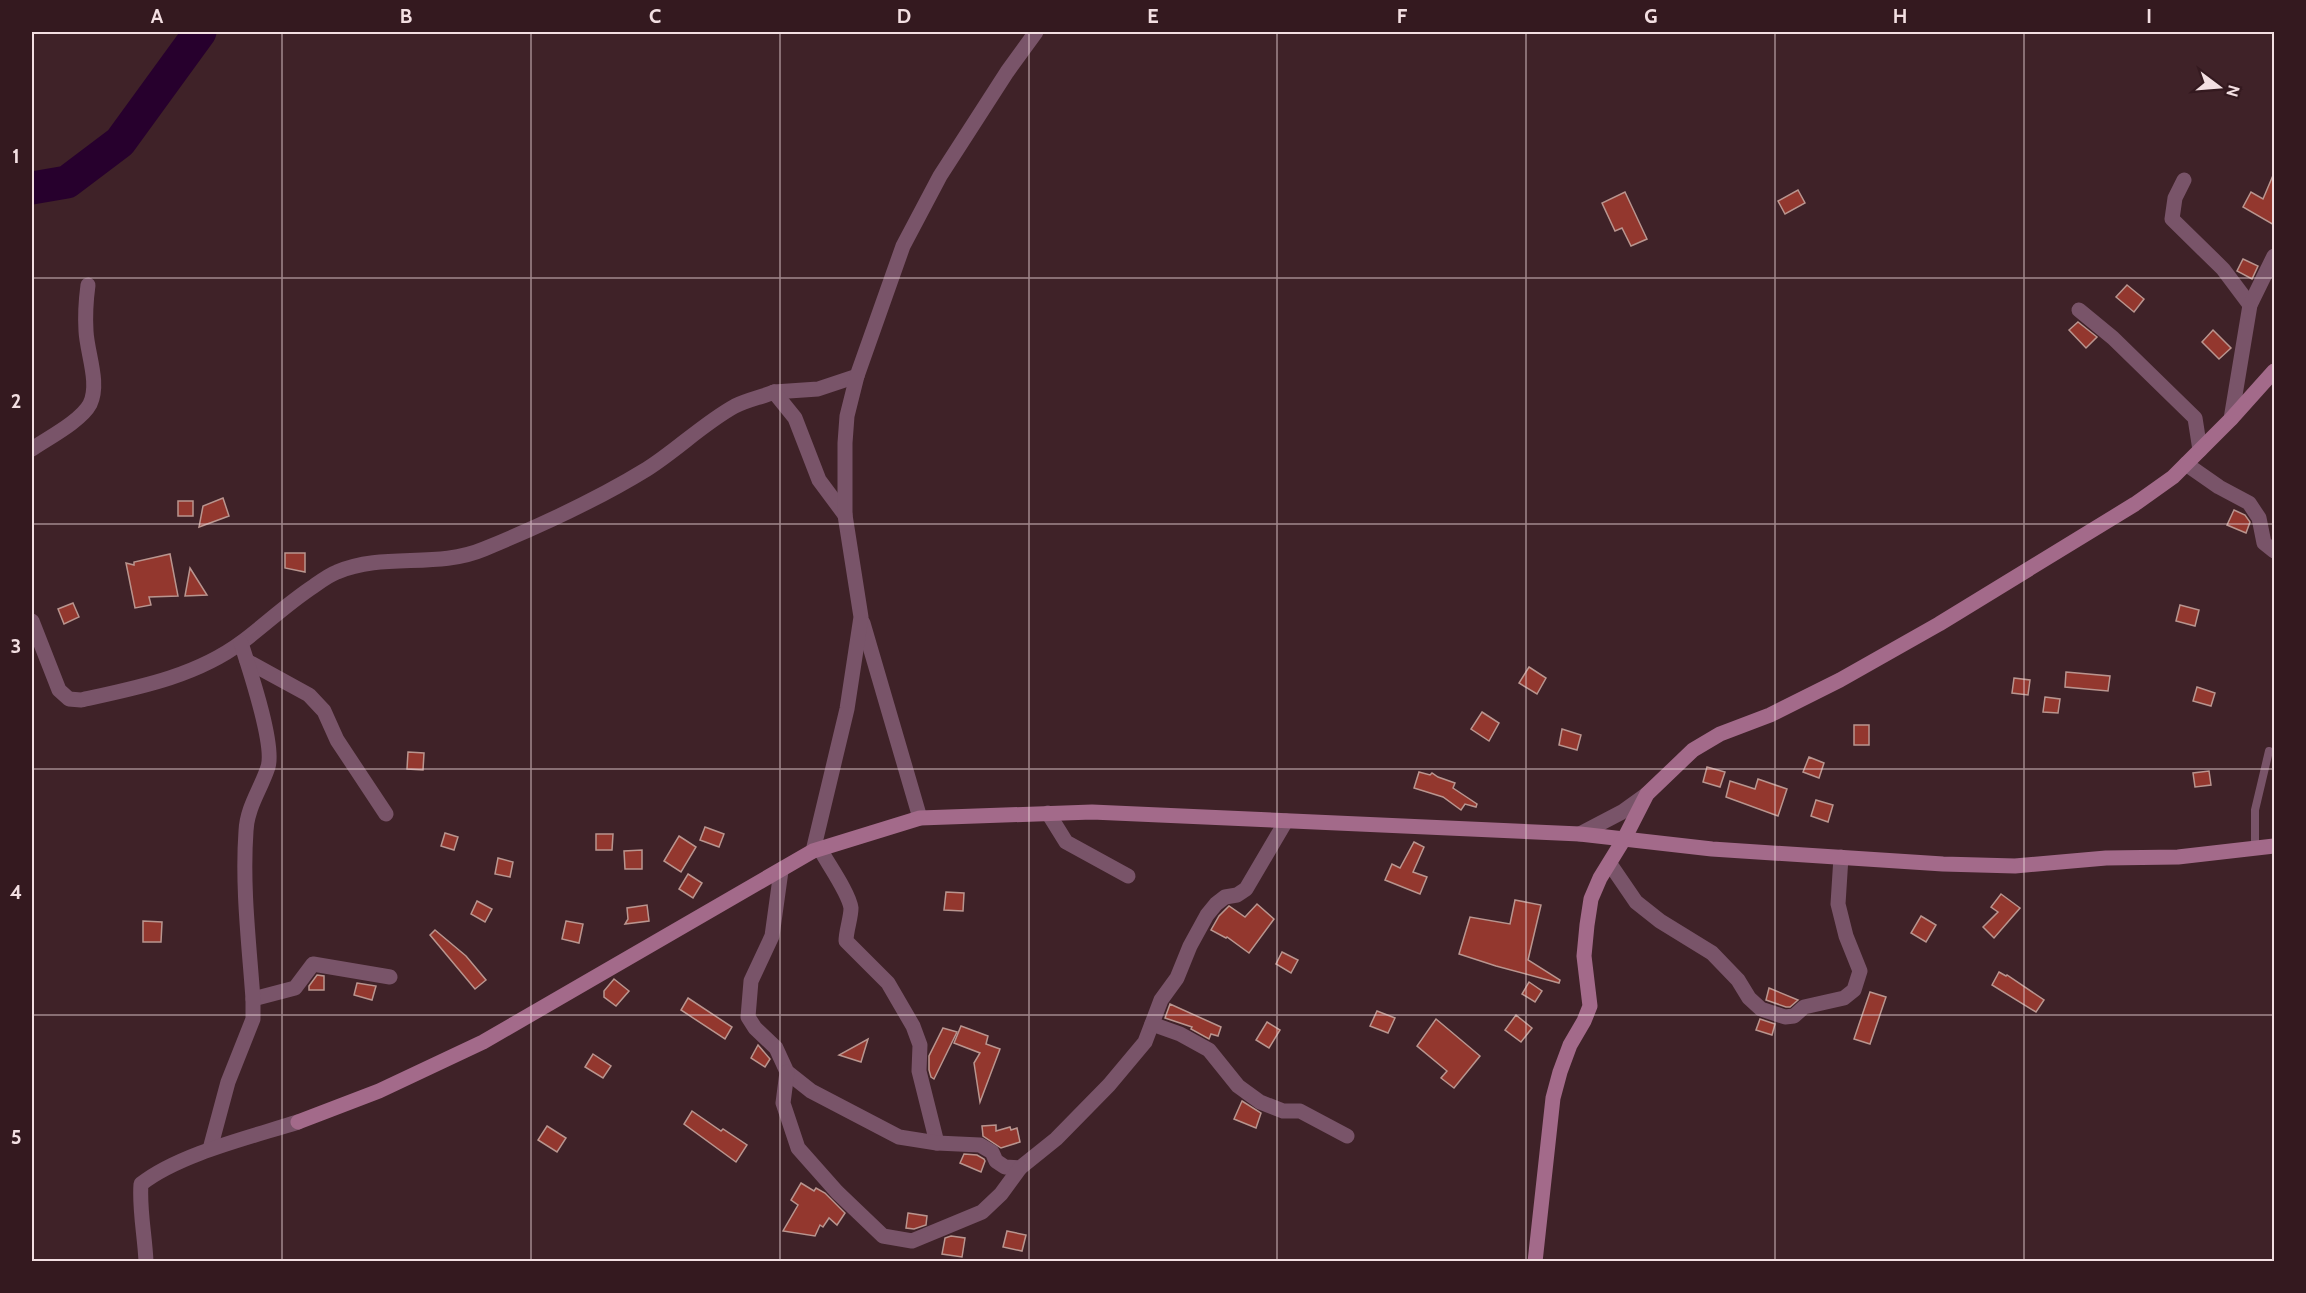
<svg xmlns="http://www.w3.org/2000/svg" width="2306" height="1293" font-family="Cabin,sans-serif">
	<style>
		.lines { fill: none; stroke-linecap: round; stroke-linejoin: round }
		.river { stroke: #27002d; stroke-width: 33 }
		.building { fill: #93372e; stroke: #b9958f; stroke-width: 1.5 }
		.lane { stroke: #795469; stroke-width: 8 }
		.street { stroke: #795469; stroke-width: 15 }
		.secondary { stroke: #a36a8a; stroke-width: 15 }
		.grid { fill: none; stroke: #f3dfe2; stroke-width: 1.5; stroke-opacity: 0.55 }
		.neatline { fill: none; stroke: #f3dfe2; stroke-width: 2 }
		.grid-label { font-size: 20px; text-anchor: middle; font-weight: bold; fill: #f3dfe2 }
	</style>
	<rect width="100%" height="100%" fill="#3f2228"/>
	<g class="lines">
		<!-- river -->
		<polyline class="river" points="32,188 67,182 120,142 200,32"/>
	</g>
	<!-- building -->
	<g class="building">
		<polygon points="2274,173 2274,225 2243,207 2251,192 2263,199"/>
		<polygon points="1798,190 1805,203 1785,214 1778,201"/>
		<polygon points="1625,192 1647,239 1631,246 1622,228 1615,231 1602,203"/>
		<polygon points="2243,259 2258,266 2252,279 2237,271"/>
		<polygon points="2127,285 2144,299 2134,312 2116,297"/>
		<polygon points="2078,322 2097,337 2086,348 2069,330"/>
		<polygon points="2213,330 2231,348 2219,359 2202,342"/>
		<polygon points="223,498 229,516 199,527 203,506"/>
		<rect x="178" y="501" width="15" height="15"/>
		<polygon points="2234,510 2245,515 2250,522 2246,533 2227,525"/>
		<polygon points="285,553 305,553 305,572 285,568"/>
		<polygon points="170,554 178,596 149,597 151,605 135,608 126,563 134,565 134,562"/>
		<polygon points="190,568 207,595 185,596"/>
		<polygon points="73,603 79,617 64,624 58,609"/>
		<polygon points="2180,605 2199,610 2195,626 2176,621"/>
		<polygon points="1529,667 1546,678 1537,694 1519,683"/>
		<polygon points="2066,672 2110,676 2108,691 2065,687"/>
		<polygon points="2014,678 2030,680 2028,695 2012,693"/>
		<polygon points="2197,687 2215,693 2211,706 2193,701"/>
		<polygon points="2045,697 2060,699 2058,713 2043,712"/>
		<polygon points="1482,712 1499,723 1489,741 1471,729"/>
		<rect x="1854" y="725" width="15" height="20"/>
		<polygon points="1562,729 1581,735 1577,750 1559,745"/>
		<polygon points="408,752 424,753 423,770 407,769"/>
		<polygon points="1809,757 1824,763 1819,778 1803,772"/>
		<polygon points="1707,767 1725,772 1720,787 1703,782"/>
		<polygon points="2209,771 2211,785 2195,787 2193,773"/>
		<polygon points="1419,772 1430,775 1432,773 1438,777 1455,783 1453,788 1477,804 1476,807 1465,804 1461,810 1443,797 1414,788"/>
		<polygon points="1758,779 1787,789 1778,816 1726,797 1730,781 1755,789"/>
		<polygon points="1816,800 1833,805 1828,822 1811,816"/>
		<polygon points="705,827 724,834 719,847 700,840"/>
		<polygon points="445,833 458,837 454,850 441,846"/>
		<polygon points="596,834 613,834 612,850 596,850"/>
		<polygon points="679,836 696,847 681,872 664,861"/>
		<polygon points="1414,842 1424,847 1413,872 1427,877 1420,894 1385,880 1392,864 1400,868"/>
		<polygon points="642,850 642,869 625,869 624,851"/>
		<polygon points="498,858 513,862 510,877 495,874"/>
		<polygon points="688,874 702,883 693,898 679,889"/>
		<polygon points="946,892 964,893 963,911 944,910"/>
		<polygon points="2001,894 2020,908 1994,938 1983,927 1998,912 1991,907"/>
		<polygon points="1515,900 1541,905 1528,960 1560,980 1559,983 1496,966 1459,954 1470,917 1510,924"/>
		<polygon points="477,901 492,909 485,922 471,914"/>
		<polygon points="1257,904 1274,919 1249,953 1227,937 1226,938 1211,930 1219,916 1229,906 1245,917"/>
		<polygon points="647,905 649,921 625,924 628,919 627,908"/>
		<polygon points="1921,916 1936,925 1926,942 1911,933"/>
		<polygon points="143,921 162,922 161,942 143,942"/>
		<polygon points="566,921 583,924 579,943 562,939"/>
		<polygon points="435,930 466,956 486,980 475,989 430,935"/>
		<polygon points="1282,952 1298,960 1291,973 1276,964"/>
		<polygon points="1999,972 2006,976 2007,975 2044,1000 2036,1012 1992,985"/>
		<polygon points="317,975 324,976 324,990 309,990 309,986"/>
		<polygon points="614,979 629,991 616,1006 604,997 604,991"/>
		<polygon points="1529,982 1542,991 1535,1002 1522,994"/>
		<polygon points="357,983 376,986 372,1000 354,995"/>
		<polygon points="1769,988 1798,1000 1790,1007 1786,1007 1766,1000"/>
		<polygon points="1870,992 1886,997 1870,1044 1854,1039"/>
		<polygon points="688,998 732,1027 725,1039 681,1010"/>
		<polygon points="1170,1004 1221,1027 1218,1036 1211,1034 1209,1039 1191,1029 1192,1027 1165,1018"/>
		<polygon points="1377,1011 1395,1018 1388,1033 1370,1026"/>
		<polygon points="1516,1015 1532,1028 1521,1042 1505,1030"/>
		<polygon points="1436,1019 1480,1056 1454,1088 1441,1078 1447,1071 1417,1046"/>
		<polygon points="1760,1019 1775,1024 1772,1035 1756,1030"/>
		<polygon points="1267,1022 1280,1030 1269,1048 1256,1040"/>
		<polygon points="961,1026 988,1036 986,1044 1000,1049 980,1102 974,1063 980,1053 954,1043"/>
		<polygon points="943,1028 957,1032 934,1079 931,1077 929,1070 929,1056"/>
		<polygon points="868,1039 861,1062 839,1055"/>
		<polygon points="758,1045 770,1059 765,1067 751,1058"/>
		<polygon points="593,1054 611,1066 603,1078 585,1067"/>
		<polygon points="1242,1101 1261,1113 1256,1128 1234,1119"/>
		<polygon points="692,1111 721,1131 723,1129 747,1145 736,1162 684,1124"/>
		<polygon points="996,1125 996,1131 1010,1127 1011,1130 1017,1128 1020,1142 1001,1148 983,1136 982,1126"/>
		<polygon points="547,1126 566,1138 557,1152 538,1140"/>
		<polygon points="964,1154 977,1155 984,1159 985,1161 981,1172 960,1163"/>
		<polygon points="801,1183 814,1191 816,1188 825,1193 845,1213 837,1225 829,1218 823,1227 820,1225 815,1236 783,1231 798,1205 791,1200"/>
		<polygon points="908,1213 927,1216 926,1225 914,1229 906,1228"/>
		<polygon points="1007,1231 1026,1235 1022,1251 1003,1247"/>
		<polygon points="951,1236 965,1238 962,1257 942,1254 945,1238"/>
	</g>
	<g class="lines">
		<!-- lane -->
		<polyline class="lane" points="2255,848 2255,810 2269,751"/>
		<!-- street -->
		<g class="street">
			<polyline points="2184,180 2175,198 2172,219 2223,269 2250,305"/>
			<polyline points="2079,310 2113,338 2195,418 2200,450"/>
			<polyline points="774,392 818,389 857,376"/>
			<polyline points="2231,419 2250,305 2274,256"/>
			<path d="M32,449C48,438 81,421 90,404C100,383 87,353 86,331C85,315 86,300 88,285"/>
			<polyline points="2186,464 2219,487 2249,503 2259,518 2264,543 2274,551"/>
			<path d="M32,621L59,690L69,699L81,700C136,688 195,677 242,642C266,624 288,603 314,586C321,581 329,575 337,572C384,552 437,569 484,549C540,526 595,501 647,469C677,450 704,423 735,406C747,400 762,397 774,392L795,418L819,480L845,515"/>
			<polyline points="863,623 920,818"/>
			<polyline points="247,661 309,695 324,711 337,740 386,814"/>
			<polyline points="1048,813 1066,842 1128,876"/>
			<polyline points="1580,834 1622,812 1647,794"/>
			<path d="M820,849C828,864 849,893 851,908C851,918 846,931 846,941L888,983L913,1026L920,1045L919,1071L937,1143"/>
			<polyline points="813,851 847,709 861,617 845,515 845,443 847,416 857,376 903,246 940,176 1007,72 1036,32"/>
			<polyline points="1610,864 1636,902 1660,921 1712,953 1738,980 1749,998 1761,1009 1785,1017 1794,1016 1804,1007 1844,998 1854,990 1860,971 1846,936 1838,904 1841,857"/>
			<polyline points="781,871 772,936 751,981 748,1017 755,1028 776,1048 787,1072 811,1091 899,1137 937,1143 980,1145 992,1152 996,1161 1005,1167 1020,1168 1056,1139 1109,1085 1145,1042 1161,1000 1177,978 1190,946 1207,915 1216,904 1225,897 1237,895 1246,889 1286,821"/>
			<polyline points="253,999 295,988 313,964 390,977"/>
			<polyline points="1152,1024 1180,1034 1209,1050 1238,1086 1260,1102 1283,1111 1300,1111 1347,1136"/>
			<polyline points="787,1072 783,1103 798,1148 837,1192 883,1236 912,1241 982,1212 1001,1194 1020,1168"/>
			<path d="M210,1149L228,1082L253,1019V999C249,943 242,887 246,831C247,807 261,789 268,767C275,744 249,668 241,643"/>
			<path d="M146,1262C145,1236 139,1209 141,1184C179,1154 251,1137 298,1122"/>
		</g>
		<!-- secondary -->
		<g class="secondary">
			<polyline points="298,1122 379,1091 483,1042 813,851 920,818 1092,812 1580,834 1712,849 1943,864 2015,866 2106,858 2178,857 2274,846"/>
			<polyline points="1535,1262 1553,1098 1560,1072 1570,1045 1584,1021 1590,1006 1584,956 1587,925 1591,899 1600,878 1624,839 1647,794 1693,750 1720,734 1770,715 1840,680 1939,624 2135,504 2173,477 2231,419 2274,371"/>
		</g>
	</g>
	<!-- grid -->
	<path class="grid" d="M282,32V1262M531,32V1262M780,32V1262M1029,32V1262M1277,32V1262M1526,32V1262M1775,32V1262M2024,32V1262M32,278H2274M32,524H2274M32,769H2274M32,1015H2274"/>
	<!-- border -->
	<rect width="2306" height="1293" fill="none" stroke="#34191f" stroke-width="66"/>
	<!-- north arrow -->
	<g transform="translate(2219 87) rotate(106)" stroke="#34191f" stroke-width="4.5" paint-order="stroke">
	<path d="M0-4.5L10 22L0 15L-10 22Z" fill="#f3dfe2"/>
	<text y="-9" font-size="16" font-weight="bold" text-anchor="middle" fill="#f3dfe2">N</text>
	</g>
	<rect x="33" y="33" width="2240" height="1227" class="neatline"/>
	<g class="grid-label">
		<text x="157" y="23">A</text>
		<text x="406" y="23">B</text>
		<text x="655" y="23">C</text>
		<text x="904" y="23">D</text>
		<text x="1153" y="23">E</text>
		<text x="1402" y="23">F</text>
		<text x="1651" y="23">G</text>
		<text x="1900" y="23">H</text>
		<text x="2149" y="23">I</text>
		<text x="16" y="163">1</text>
		<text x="16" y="408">2</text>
		<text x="16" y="653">3</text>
		<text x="16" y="899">4</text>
		<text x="16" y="1144">5</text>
	</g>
</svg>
